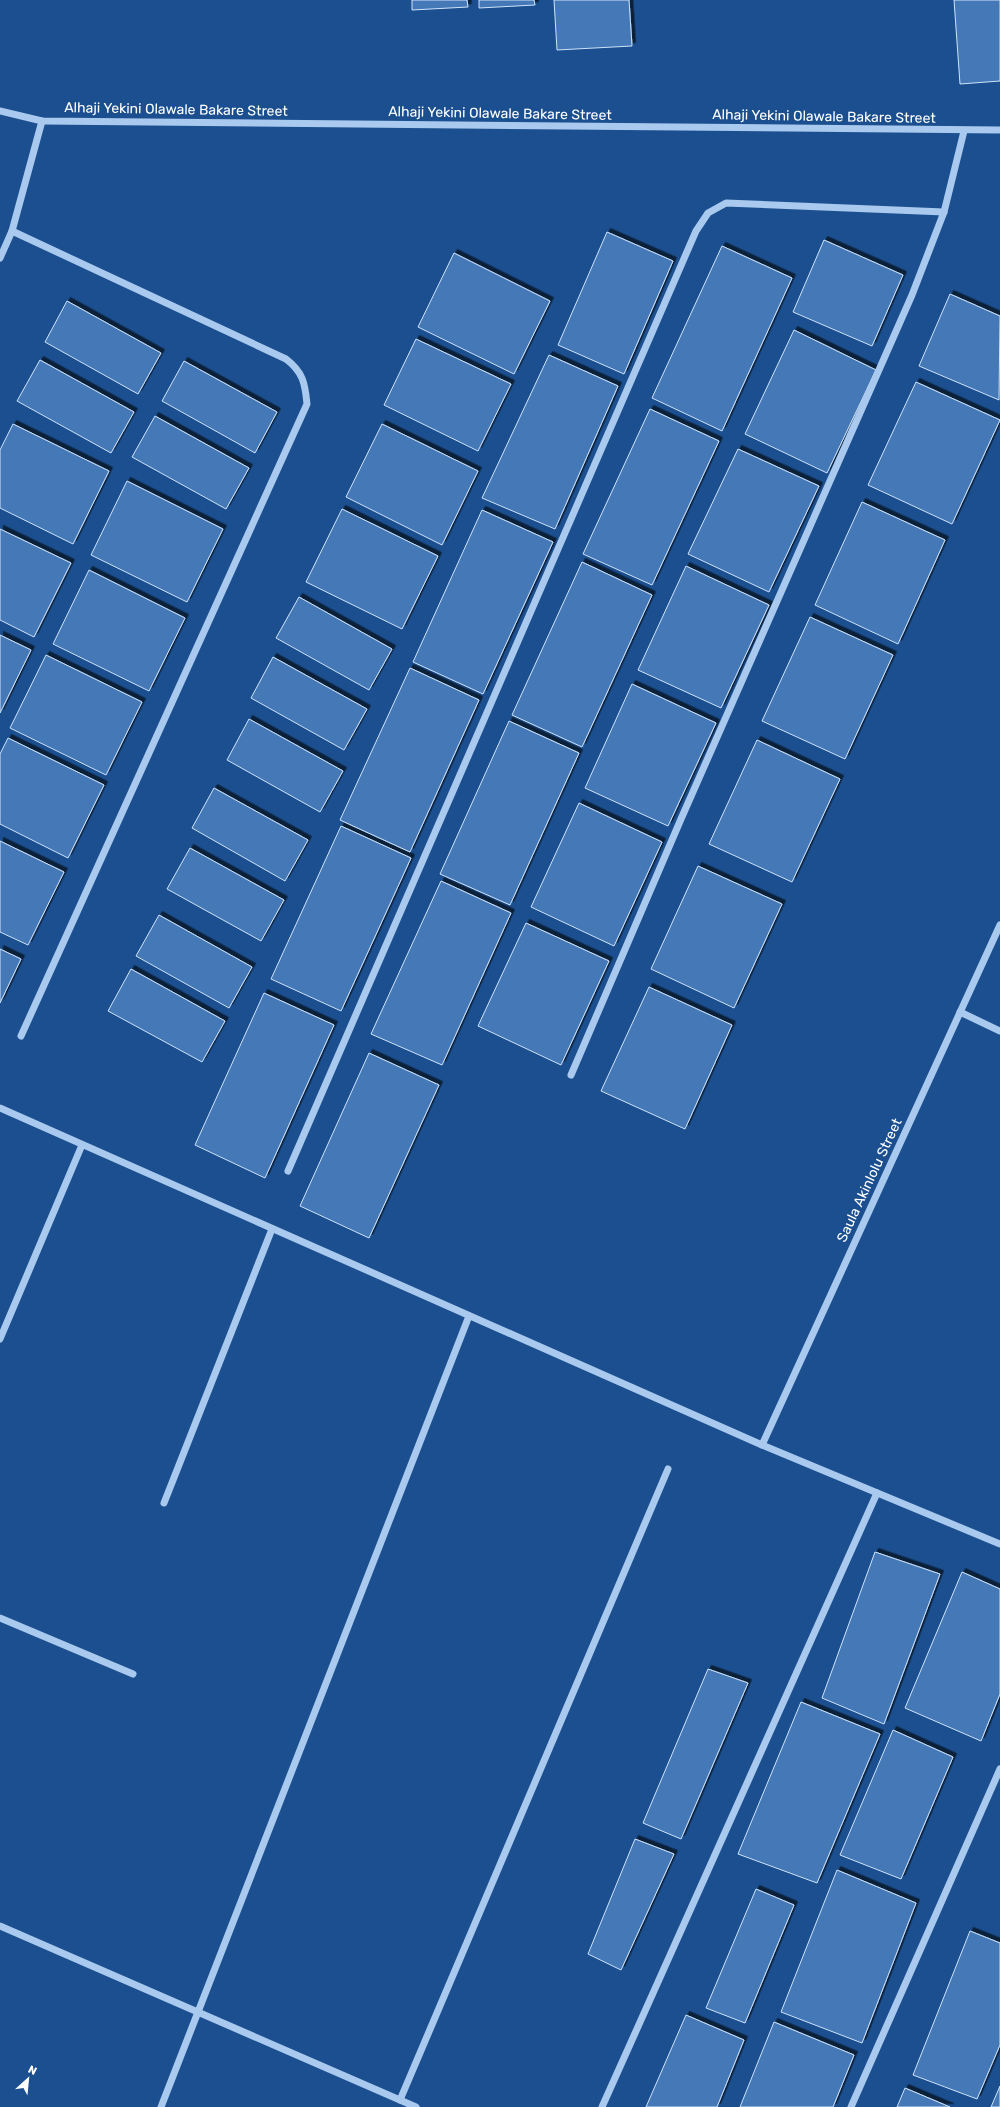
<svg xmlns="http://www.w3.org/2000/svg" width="1000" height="2107" font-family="Rubik,sans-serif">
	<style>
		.building { fill: #4478b7; stroke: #cfe3fa; filter: url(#shadow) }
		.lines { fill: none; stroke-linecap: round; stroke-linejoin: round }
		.minor { stroke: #a9c9ee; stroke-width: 7 }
		.labels { text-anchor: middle; stroke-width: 3.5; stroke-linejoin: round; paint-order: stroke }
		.street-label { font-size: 14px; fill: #fff; stroke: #1b4f8f }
	</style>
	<defs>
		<filter id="shadow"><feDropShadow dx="3.5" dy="-3.5" stdDeviation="0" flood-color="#0009"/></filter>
	</defs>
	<rect width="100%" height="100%" fill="#1b4f8f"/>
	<!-- building -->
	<g class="building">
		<polygon points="412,0 467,0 468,7 412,10"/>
		<polygon points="479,0 534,0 535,5 479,8"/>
		<polygon points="554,0 629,0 632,46 557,50"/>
		<polygon points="954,0 1000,0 1000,81 960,84"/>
		<polygon points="607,232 673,261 624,374 558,345"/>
		<polygon points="824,240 903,275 872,346 793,312"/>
		<polygon points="722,246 792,278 722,431 652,398"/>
		<polygon points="454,253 550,301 514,374 418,327"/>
		<polygon points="950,294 1000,316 999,400 919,366"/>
		<polygon points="67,301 161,353 138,394 45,342"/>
		<polygon points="794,330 876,370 827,473 745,434"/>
		<polygon points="416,339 511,384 478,451 384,405"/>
		<polygon points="549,355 618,386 555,529 482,498"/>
		<polygon points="40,360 134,412 111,453 17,401"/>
		<polygon points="184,361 277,412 255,453 162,401"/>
		<polygon points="916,382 1000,420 952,524 868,485"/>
		<polygon points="650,409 719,441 652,585 583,554"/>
		<polygon points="155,416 249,468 226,509 132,457"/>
		<polygon points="13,424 109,471 73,544 0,508 0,450"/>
		<polygon points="382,424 478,471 442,545 346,497"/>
		<polygon points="738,449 819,486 769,592 688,554"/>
		<polygon points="127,481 223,529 187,602 91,555"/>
		<polygon points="862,502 945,540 898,644 815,605"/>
		<polygon points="342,509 438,556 402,629 306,582"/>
		<polygon points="482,510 553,542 483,694 413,662"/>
		<polygon points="0,529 71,563 34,637 0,620"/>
		<polygon points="582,562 652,595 582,747 512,715"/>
		<polygon points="686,566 769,605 721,708 638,670"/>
		<polygon points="89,570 185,618 149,691 53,644"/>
		<polygon points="299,597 392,649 369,690 276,638"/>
		<polygon points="810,617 893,655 845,759 762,721"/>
		<polygon points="0,635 31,650 0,713"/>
		<polygon points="46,655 142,702 106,775 10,728"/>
		<polygon points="273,657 367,709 344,750 251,698"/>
		<polygon points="410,668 479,700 410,852 340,820"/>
		<polygon points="632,684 716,723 668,826 585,788"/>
		<polygon points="249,719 343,771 320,812 227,760"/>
		<polygon points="509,721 579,753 510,905 440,874"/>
		<polygon points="8,738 104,785 68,858 0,824 0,754"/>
		<polygon points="757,740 840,779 792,882 709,844"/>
		<polygon points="214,788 308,840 285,881 192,828"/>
		<polygon points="579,803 662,842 614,946 531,907"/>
		<polygon points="341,826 411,858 341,1011 271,979"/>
		<polygon points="0,841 64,872 28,945 0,932"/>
		<polygon points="190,848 284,900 261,941 167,889"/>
		<polygon points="698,866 782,904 734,1008 651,969"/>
		<polygon points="441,881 511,913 442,1065 371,1034"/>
		<polygon points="159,915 252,967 229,1008 136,956"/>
		<polygon points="526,923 609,961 561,1065 478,1026"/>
		<polygon points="0,949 21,959 0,1003"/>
		<polygon points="131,969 225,1021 202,1062 108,1011"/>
		<polygon points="649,987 732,1025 685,1129 601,1091"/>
		<polygon points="264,993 334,1025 265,1178 195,1145"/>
		<polygon points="369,1053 439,1085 369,1238 300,1206"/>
		<polygon points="875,1552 940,1574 884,1724 822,1698"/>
		<polygon points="962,1572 1000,1589 1000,1694 981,1741 905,1708"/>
		<polygon points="708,1669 748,1683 681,1839 643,1823"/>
		<polygon points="801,1702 880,1734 817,1883 738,1854"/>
		<polygon points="893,1730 953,1757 901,1879 840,1855"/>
		<polygon points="635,1839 674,1854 621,1970 588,1954"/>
		<polygon points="837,1870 916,1903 862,2043 781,2012"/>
		<polygon points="756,1889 794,1905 745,2023 706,2008"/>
		<polygon points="970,1931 1000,1943 1000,2045 977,2099 913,2075"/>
		<polygon points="686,2015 744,2040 717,2107 646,2107"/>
		<polygon points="774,2022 854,2055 833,2107 740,2107"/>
		<polygon points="1000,2086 1000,2107 991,2107"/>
		<polygon points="905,2088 950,2107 897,2107"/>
	</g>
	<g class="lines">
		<!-- minor -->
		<g class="minor">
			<polyline points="0,111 42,121 1000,130"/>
			<path d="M12,231L286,359C303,372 305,383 307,404L21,1036"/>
			<polyline points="0,258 12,231 42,121"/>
			<polyline points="960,1012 1000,1031"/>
			<polyline points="571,1075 681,819 912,295 944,212 964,131"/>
			<polyline points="0,1108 762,1445 1000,1544"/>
			<polyline points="288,1171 696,231 708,213 726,203 944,212"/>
			<polyline points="0,1339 82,1145"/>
			<polyline points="762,1445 1000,925"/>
			<polyline points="164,1503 272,1229"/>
			<polyline points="0,1618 133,1674"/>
			<polyline points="0,1926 416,2107"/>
			<polyline points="400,2100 668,1469"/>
			<polyline points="161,2107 469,1316"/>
			<polyline points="602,2107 877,1493"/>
			<polyline points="851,2107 1000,1769"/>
		</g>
	</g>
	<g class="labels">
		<!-- street labels -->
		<g class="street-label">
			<text transform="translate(176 109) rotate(1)" y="5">Alhaji Yekini Olawale Bakare Street</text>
			<text transform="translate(500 113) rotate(1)" y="5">Alhaji Yekini Olawale Bakare Street</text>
			<text transform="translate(824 116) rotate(1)" y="5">Alhaji Yekini Olawale Bakare Street</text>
			<text transform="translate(869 1180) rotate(-65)" y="5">Saula Akinlolu Street</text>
		</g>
	</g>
	<!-- north arrow -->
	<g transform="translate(28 2079) rotate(27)" stroke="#1b4f8f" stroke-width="3" paint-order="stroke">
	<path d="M0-3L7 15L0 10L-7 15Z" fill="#ffffff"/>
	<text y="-6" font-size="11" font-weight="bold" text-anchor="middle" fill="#ffffff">N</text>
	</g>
</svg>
